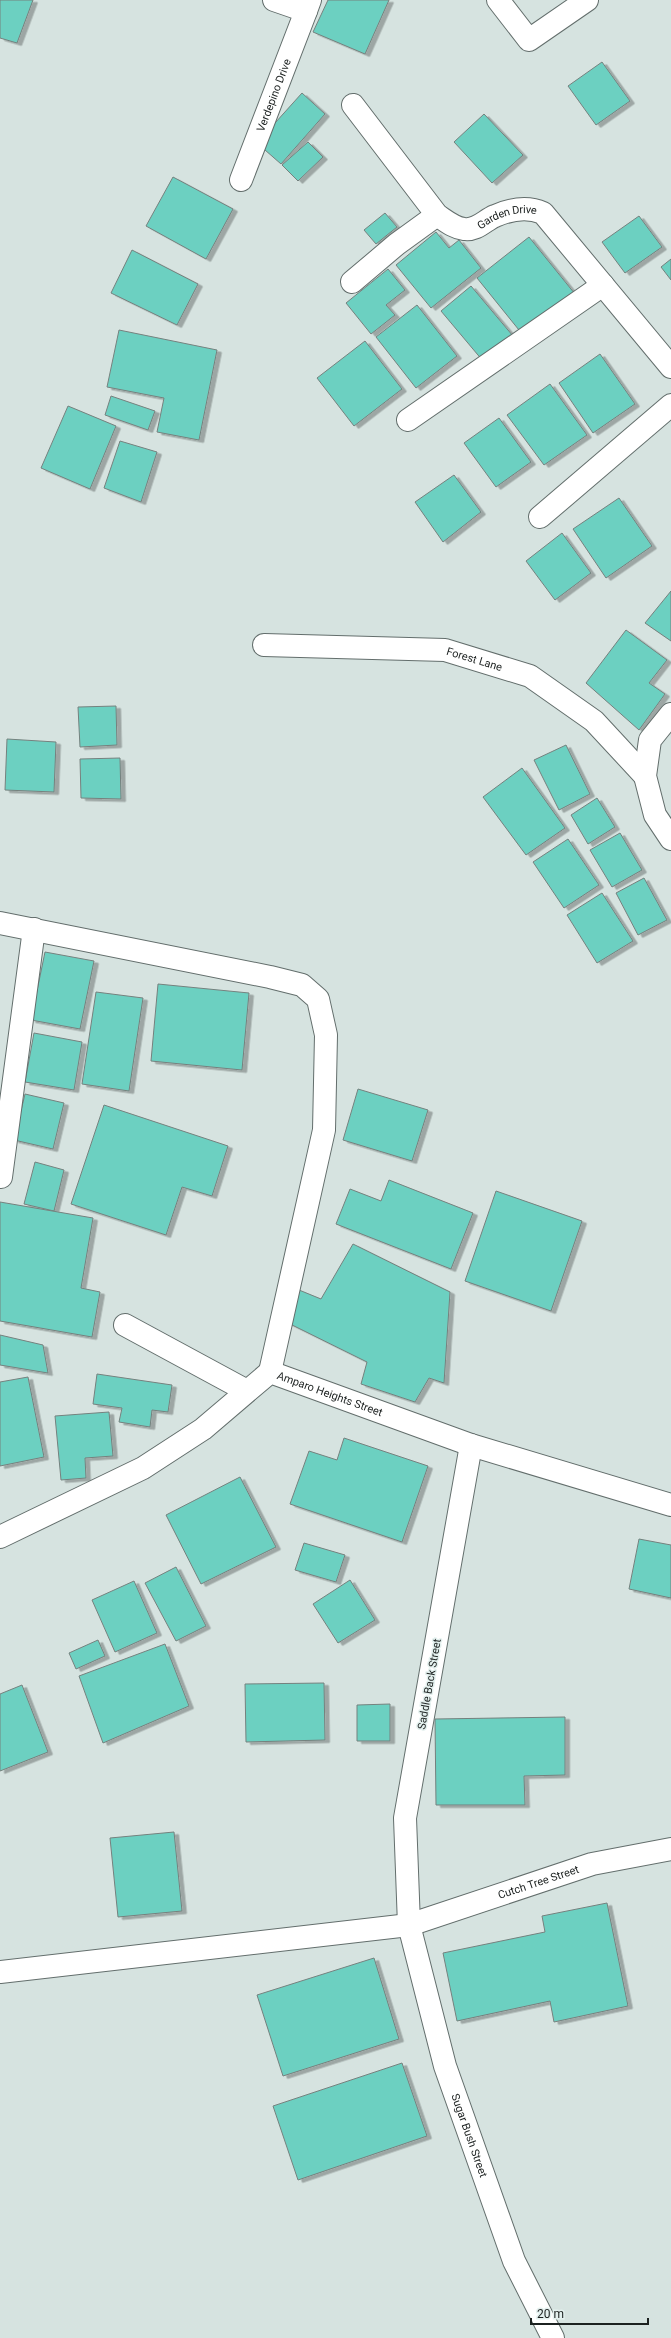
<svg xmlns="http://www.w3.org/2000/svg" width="671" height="2338" font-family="Roboto,sans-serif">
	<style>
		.building { fill: #6cd0c1; stroke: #75817e; filter: url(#shadow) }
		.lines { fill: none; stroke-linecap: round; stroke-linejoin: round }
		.minor-casing { stroke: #636e6c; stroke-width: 24 }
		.minor { stroke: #fff; stroke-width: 22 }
		.labels { text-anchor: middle; stroke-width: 3; stroke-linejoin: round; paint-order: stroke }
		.street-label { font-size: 11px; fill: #1c2120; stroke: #e3f0ee }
	</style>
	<defs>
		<filter id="shadow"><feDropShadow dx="4.5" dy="2.5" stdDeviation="0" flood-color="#0004"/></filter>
	</defs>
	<rect width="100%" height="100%" fill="#d6e3e0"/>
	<!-- building -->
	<g class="building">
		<polygon points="0,0 33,0 17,43 0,38"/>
		<polygon points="328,0 389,0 365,54 313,32"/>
		<polygon points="602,62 630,101 596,125 568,86"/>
		<polygon points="302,93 325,114 281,164 257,143"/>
		<polygon points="484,114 523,155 492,183 454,142"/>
		<polygon points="308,142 323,157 298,181 282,165"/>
		<polygon points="173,177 233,209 206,259 146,226"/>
		<polygon points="385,213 397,227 376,244 364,230"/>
		<polygon points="639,216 662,247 625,273 602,242"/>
		<polygon points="436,232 449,248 459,240 481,268 431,308 396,265"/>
		<polygon points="529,237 575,294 523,335 477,278"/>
		<polygon points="132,250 198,284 177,325 111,293"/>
		<polygon points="671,259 671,280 661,267"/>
		<polygon points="388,269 405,290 386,305 395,315 371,334 346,303"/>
		<polygon points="471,286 513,336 483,361 441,311"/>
		<polygon points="417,305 457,356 416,388 376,337"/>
		<polygon points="119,330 217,350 199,440 157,432 164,398 107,387"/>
		<polygon points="365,341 402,389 354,426 317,378"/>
		<polygon points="600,354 635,404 593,433 559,383"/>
		<polygon points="550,384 587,435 544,465 507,415"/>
		<polygon points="111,396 155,411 148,430 105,415"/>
		<polygon points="68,406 116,426 90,489 41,468"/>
		<polygon points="499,418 531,462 496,487 464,443"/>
		<polygon points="120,441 157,452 141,502 104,488"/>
		<polygon points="454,475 481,512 443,542 415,502"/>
		<polygon points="619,498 652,546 606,578 573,529"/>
		<polygon points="562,533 591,573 555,600 526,561"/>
		<polygon points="671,591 671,641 645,623"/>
		<polygon points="626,630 667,660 649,683 665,694 639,730 586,683"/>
		<polygon points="116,706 117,745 80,747 78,707"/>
		<polygon points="7,739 56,742 54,792 5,790"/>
		<polygon points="566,745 590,794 559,810 534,760"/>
		<polygon points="120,758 121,799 81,798 80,759"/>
		<polygon points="522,768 565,828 526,855 483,797"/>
		<polygon points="597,798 615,827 588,844 571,815"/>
		<polygon points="620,833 642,870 612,887 590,850"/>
		<polygon points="568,839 599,885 564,908 533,862"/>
		<polygon points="644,878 667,920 638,935 616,893"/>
		<polygon points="602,893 633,941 597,963 567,915"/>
		<polygon points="45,952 94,961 80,1029 31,1020"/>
		<polygon points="158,984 249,993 242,1070 151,1061"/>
		<polygon points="96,992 143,998 129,1091 82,1084"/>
		<polygon points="34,1033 82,1042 74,1090 25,1082"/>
		<polygon points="358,1089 428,1110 412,1161 343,1140"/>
		<polygon points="25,1094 64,1103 53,1149 14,1140"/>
		<polygon points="104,1105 228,1146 212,1196 182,1187 166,1235 71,1204"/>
		<polygon points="35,1162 64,1170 54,1211 24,1204"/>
		<polygon points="389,1180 473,1213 451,1269 336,1224 350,1189 381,1201"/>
		<polygon points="496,1191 582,1221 551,1311 465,1281"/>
		<polygon points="0,1202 93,1218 81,1288 100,1292 92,1337 0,1321"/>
		<polygon points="353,1244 450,1292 444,1383 429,1378 415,1402 361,1384 367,1362 284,1321 299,1290 321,1299"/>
		<polygon points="0,1335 43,1345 48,1373 0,1365"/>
		<polygon points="97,1374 172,1385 168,1412 152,1410 150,1427 119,1422 122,1408 93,1404"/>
		<polygon points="28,1377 44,1457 0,1466 0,1382"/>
		<polygon points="109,1412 113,1456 85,1458 86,1478 61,1480 55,1416"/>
		<polygon points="344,1438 428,1466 402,1542 290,1504 309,1451 337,1460"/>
		<polygon points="240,1477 276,1547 201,1584 166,1515"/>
		<polygon points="639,1539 671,1545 671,1598 629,1589"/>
		<polygon points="304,1543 345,1555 336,1582 295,1570"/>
		<polygon points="176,1567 206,1626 176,1641 145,1583"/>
		<polygon points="350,1580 375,1620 338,1643 313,1604"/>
		<polygon points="134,1581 157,1633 115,1652 92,1600"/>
		<polygon points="98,1640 105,1656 76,1669 69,1653"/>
		<polygon points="165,1644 189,1706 103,1743 79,1676"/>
		<polygon points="324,1683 325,1740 246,1742 245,1684"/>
		<polygon points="22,1685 48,1752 0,1771 0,1694"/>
		<polygon points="390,1704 390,1741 357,1741 357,1705"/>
		<polygon points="565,1717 565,1775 524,1776 525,1805 436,1805 435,1719"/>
		<polygon points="174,1832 182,1911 118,1917 110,1838"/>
		<polygon points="607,1903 628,2006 554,2022 550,2001 457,2021 443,1953 545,1932 542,1916"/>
		<polygon points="374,1958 399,2039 283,2076 257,1995"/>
		<polygon points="402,2063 427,2136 298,2180 273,2106"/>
	</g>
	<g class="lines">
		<defs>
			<g id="minor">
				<polyline points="274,0 306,11 310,0"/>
				<polyline points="498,0 529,40 587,0"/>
				<path id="s1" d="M353,105L437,215C446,221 454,228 464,229C477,231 485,220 495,216C511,209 527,206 543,213L671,367"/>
				<path id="s2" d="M241,180L306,11"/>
				<polyline points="352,282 397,244 437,215"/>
				<polyline points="408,420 603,285"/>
				<polyline points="540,517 671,405"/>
				<path id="s3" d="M264,645L445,650L530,676L594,721L645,776"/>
				<polyline points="671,714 650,740 645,776 655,815 671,839"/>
				<polyline points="0,923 270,977 302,985 318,999 326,1035 324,1130 270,1372"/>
				<polyline points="1,1177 34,929"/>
				<polyline points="125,1325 247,1391"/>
				<path id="s4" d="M471,1445L405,1818L409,1925L445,2066L514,2261L553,2338"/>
				<path id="s5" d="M0,1537L143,1468L203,1429L270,1372L471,1445L671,1505"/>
				<path id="s6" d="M0,1972L409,1925L592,1864L671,1849"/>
			</g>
		</defs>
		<!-- minor casing -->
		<use href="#minor" class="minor-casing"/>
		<!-- minor -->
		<use href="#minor" class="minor"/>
	</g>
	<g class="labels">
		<!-- street labels -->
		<g class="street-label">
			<text dy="4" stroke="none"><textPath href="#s2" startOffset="91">Verdepino Drive</textPath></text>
			<text dy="4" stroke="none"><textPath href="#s1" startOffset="215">Garden Drive</textPath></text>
			<text dy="4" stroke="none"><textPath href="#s3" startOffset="212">Forest Lane</textPath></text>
			<text dy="4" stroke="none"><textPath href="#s5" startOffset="382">Amparo Heights Street</textPath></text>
			<text transform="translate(429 1684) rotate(-80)" y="4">Saddle Back Street</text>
			<text dy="4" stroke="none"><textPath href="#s6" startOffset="548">Cutch Tree Street</textPath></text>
			<text dy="4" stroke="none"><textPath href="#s4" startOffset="705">Sugar Bush Street</textPath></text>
		</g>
	</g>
	<!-- scale -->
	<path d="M531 2318v6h117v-6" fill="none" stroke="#1c2120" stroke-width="2"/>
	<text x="537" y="2318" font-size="12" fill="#1c2120" stroke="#e3f0ee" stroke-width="3" paint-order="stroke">20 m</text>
</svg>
